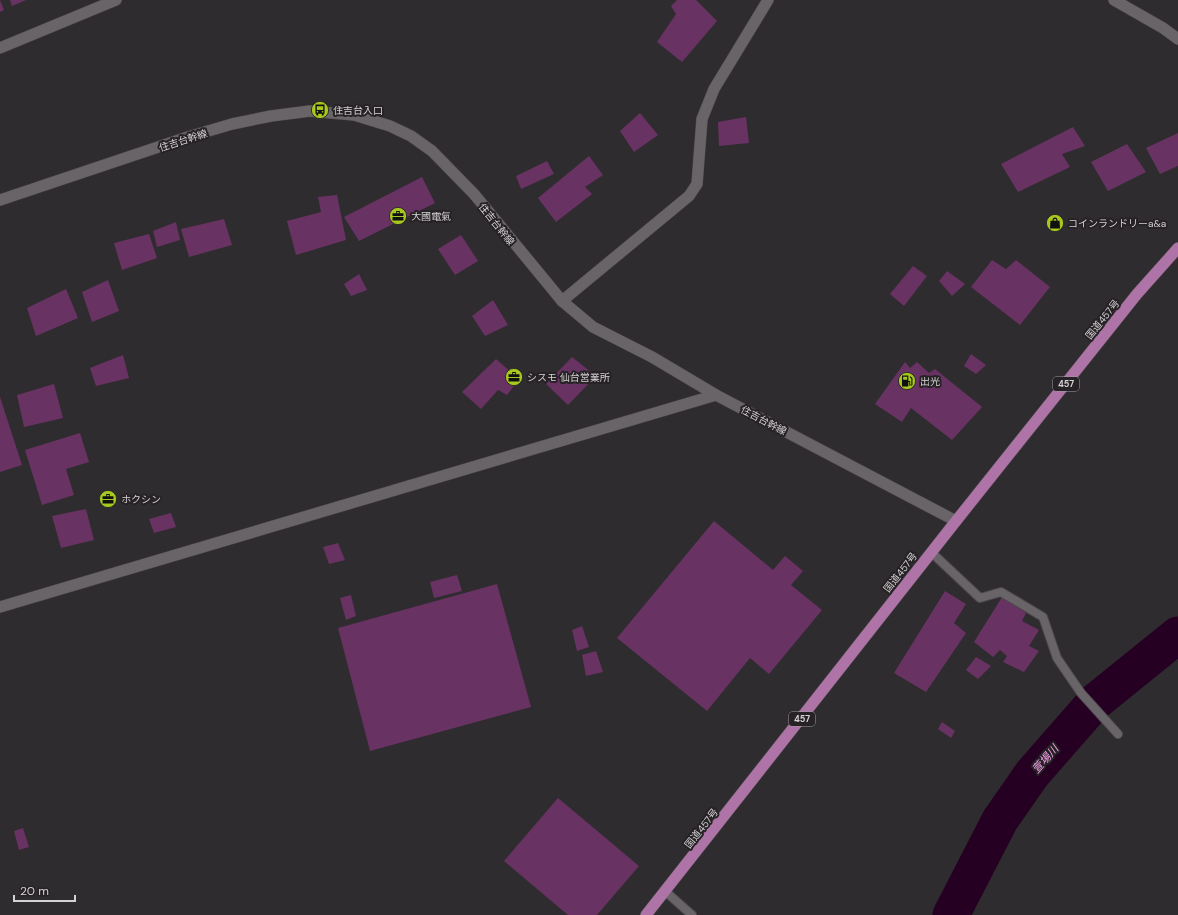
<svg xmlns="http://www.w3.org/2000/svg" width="1178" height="915" font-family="'DM Sans','Noto Sans JP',sans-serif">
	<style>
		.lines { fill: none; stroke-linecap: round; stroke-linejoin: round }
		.river { stroke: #250023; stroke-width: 37 }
		.building { fill: #683263 }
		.service-casing { stroke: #4d494c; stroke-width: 10 }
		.minor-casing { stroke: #4d494c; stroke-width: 12 }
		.tertiary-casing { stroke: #4d494c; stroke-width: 12 }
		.trunk-casing { stroke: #4d494c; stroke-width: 12 }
		.service { stroke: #696468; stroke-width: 8 }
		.minor { stroke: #696468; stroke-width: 11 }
		.tertiary { stroke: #696468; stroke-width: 11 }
		.trunk { stroke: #ae73a7; stroke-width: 11 }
		.labels { text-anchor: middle; stroke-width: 4; stroke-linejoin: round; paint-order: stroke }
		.shield { fill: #262225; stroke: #a09da0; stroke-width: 1 }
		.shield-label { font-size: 9px; font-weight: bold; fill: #d5d2d4 }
		.poi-label { font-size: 10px; fill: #d5d2d4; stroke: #262225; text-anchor: start }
		.street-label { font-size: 10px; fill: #d5d2d4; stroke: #262225 }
		.water-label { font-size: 11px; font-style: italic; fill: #f5a2eb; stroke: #262225 }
	</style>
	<rect width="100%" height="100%" fill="#2f2c2f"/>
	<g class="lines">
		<!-- river -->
		<polyline class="river" points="951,915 1000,820 1032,774 1095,702 1178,635"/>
	</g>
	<!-- building -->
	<g class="building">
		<polygon points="0,0 4,10 0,12"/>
		<polygon points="10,0 26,0 12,6"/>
		<polygon points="677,0 696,0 717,21 682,62 657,42 676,14 671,6"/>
		<polygon points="640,113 658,135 634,152 620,131"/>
		<polygon points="746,117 749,143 719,146 718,122"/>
		<polygon points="1073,127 1085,146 1062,154 1070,167 1018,192 1001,164"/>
		<polygon points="1178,133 1178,166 1160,174 1146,148"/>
		<polygon points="1127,144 1146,172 1108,191 1091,162"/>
		<polygon points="589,156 603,175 585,187 592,194 556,222 538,198"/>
		<polygon points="547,161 554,174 521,189 516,176"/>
		<polygon points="422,177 435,203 359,241 344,217"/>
		<polygon points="337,195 346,240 296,255 287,221 321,212 318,197"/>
		<polygon points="224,219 232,245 189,257 181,229"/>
		<polygon points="176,222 180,240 157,247 153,231"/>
		<polygon points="149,234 157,258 122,270 114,243"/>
		<polygon points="461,235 478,261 455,275 438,249"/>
		<polygon points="992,260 1006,269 1016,260 1050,287 1020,325 971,287"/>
		<polygon points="913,266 927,276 904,306 890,294"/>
		<polygon points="947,271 965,284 952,296 939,281"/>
		<polygon points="359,274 367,290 351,296 344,284"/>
		<polygon points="108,280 119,311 92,322 82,292"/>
		<polygon points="66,289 78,318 36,336 27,308"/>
		<polygon points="493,300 508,325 485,336 472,316"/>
		<polygon points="971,354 986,365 976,374 964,366"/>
		<polygon points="123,355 129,378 96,386 90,368"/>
		<polygon points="572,357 596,376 568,405 546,384"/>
		<polygon points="496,359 519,379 507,395 498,390 481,409 462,392"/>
		<polygon points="905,362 910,368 917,362 929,373 935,369 982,407 952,440 911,408 902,422 875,404"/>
		<polygon points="54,384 63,418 24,427 17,395"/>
		<polygon points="0,397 22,465 0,472"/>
		<polygon points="80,433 89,462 66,469 74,495 42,505 25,450"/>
		<polygon points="86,509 94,540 61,548 52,516"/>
		<polygon points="171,513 176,527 154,533 149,519"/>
		<polygon points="714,521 773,570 785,556 803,571 791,585 822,610 769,674 750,658 707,711 617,638"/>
		<polygon points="338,543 345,560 329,564 323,547"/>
		<polygon points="457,575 462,591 434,598 430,582"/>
		<polygon points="497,584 531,707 370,751 338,628"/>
		<polygon points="945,591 966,604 954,623 966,633 926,692 894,673"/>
		<polygon points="351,595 356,616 346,620 340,598"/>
		<polygon points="1002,597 1026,613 1022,621 1039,630 1029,646 1039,651 1024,672 1003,662 1007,656 1000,650 993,657 974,642"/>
		<polygon points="582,626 589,647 577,651 572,630"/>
		<polygon points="596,651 603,672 586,676 582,655"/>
		<polygon points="976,657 991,666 978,679 966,670"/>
		<polygon points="942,722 955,731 951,738 938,729"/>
		<polygon points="558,798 639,866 597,915 568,915 504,861"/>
		<polygon points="23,828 29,847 19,850 14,831"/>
	</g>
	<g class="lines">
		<defs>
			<g id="service">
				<polyline points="931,552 980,598 1001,592 1043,617 1057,658 1081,693 1118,734"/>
				<polyline points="666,892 692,915"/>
			</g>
			<g id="minor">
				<polyline points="1114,0 1163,28 1178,39"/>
				<polyline points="0,48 116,0"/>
				<polyline points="562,301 689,196 697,184 702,119 714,89 768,0"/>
			</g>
			<g id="tertiary">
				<polyline points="0,200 188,137 232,124 271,116 310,111 354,115 390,126 411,136 432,151 474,194 562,301 593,327 652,357 716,395 956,521"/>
				<polyline points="0,607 716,395"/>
			</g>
			<polyline id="trunk" points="646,915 956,521 1137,294 1178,248"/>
		</defs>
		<!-- service casing -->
		<use href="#service" class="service-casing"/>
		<!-- minor casing -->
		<use href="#minor" class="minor-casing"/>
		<!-- tertiary casing -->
		<use href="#tertiary" class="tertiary-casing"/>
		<!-- trunk casing -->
		<use href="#trunk" class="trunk-casing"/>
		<!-- service -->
		<use href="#service" class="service"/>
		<!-- minor -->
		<use href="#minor" class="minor"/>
		<!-- tertiary -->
		<use href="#tertiary" class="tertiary"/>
		<!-- trunk -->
		<use href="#trunk" class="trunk"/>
	</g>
	<!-- icons -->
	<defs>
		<symbol id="bus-disc" viewBox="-11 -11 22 22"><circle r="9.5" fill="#a7c81f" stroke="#262225"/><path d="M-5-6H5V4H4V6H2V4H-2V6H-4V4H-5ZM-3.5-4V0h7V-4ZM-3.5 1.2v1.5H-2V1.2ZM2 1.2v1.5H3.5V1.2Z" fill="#111"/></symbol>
		<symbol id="office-disc" viewBox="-11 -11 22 22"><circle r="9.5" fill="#a7c81f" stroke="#262225"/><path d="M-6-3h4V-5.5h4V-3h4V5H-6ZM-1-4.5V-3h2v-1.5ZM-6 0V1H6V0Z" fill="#111"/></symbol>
		<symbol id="shop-disc" viewBox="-11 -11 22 22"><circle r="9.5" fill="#a7c81f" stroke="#262225"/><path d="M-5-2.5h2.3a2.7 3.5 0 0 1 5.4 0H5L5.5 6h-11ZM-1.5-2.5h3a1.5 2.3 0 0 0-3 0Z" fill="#111"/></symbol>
		<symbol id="fuel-disc" viewBox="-11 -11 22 22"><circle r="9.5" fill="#a7c81f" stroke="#262225"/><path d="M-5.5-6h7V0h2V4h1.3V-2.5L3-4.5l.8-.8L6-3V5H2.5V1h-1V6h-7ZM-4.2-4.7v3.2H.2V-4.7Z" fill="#111"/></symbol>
	</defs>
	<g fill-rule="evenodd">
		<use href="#bus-disc" x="310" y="100" width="20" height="20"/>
		<use href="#office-disc" x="388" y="206" width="20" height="20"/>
		<use href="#shop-disc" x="1045" y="213" width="20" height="20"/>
		<use href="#office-disc" x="504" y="367" width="20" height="20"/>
		<use href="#fuel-disc" x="897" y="371" width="20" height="20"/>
		<use href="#office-disc" x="98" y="489" width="20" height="20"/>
	</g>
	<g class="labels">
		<!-- shield labels -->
		<g class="shield">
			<rect x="1053" y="377" width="26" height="14" rx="3"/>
			<rect x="789" y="712" width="26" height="14" rx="3"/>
		</g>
		<g class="shield-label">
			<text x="1066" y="387">457</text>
			<text x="802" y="722">457</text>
		</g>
		<!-- poi labels -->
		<g class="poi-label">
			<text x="333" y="114">住吉台入口</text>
			<text x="411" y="220">大國電氣</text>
			<text x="1068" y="227">コインランドリーa&amp;a</text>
			<text x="527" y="381">シスモ 仙台営業所</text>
			<text x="920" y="385">出光</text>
			<text x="121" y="503">ホクシン</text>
		</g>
		<!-- street labels -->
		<g class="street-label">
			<text transform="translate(183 140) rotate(-18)" y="4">住吉台幹線</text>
			<text transform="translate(497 224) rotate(51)" y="4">住吉台幹線</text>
			<text transform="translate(1102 319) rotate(-51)" y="4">国道457号</text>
			<text transform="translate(764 420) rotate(28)" y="4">住吉台幹線</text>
			<text transform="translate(900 572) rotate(-52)" y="4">国道457号</text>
			<text transform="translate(701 828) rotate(-52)" y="4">国道457号</text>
		</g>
		<!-- water labels -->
		<g class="water-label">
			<text transform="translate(1045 759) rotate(-49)" y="4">萱場川</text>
		</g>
	</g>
	<!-- scale -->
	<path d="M14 895v6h61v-6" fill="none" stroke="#d5d2d4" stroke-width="2"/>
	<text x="20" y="895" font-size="12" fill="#d5d2d4" stroke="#262225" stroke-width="3" paint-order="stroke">20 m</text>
</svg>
